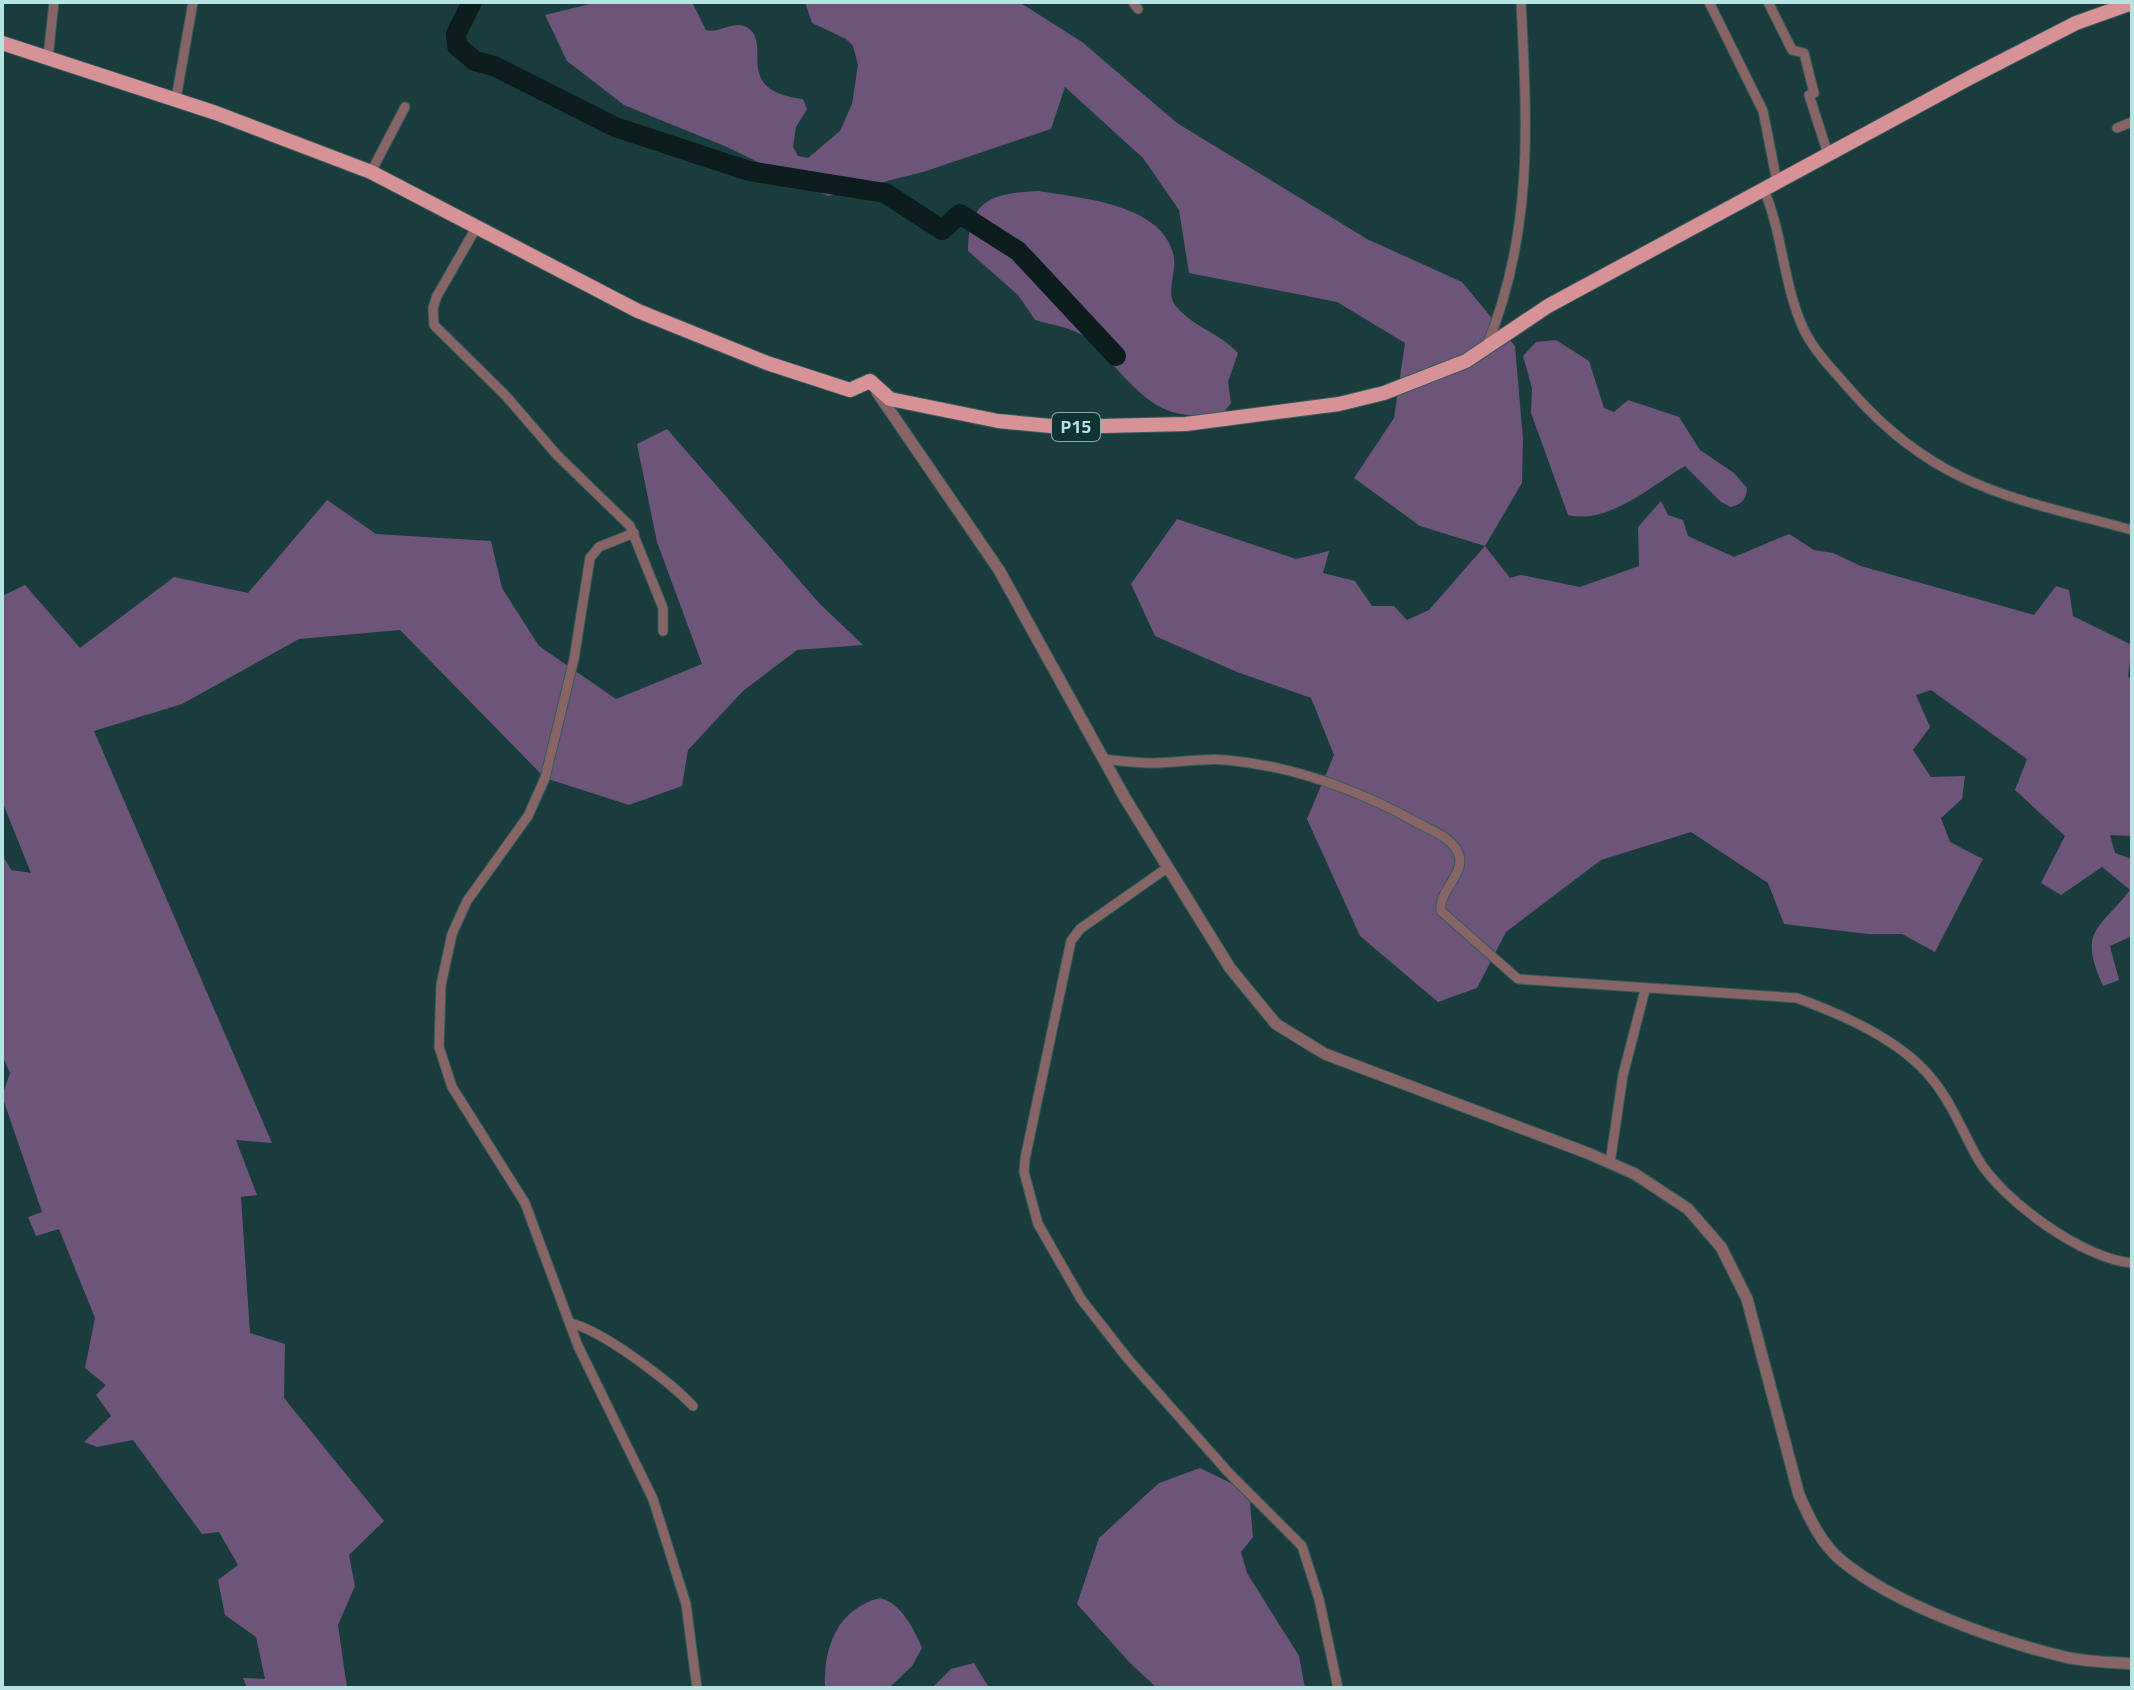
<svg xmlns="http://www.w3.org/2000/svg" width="2134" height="1690" font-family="'Titillium Web',sans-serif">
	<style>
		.green { fill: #6d5479 }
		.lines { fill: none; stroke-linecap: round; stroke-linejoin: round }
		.river { stroke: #0d1c1c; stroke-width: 20 }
		.minor-casing { stroke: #375a5a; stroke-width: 11 }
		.tertiary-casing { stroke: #375a5a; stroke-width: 13 }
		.primary-casing { stroke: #375a5a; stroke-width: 16 }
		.minor { stroke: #876567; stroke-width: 9 }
		.tertiary { stroke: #876567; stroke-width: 11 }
		.primary { stroke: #d79297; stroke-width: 14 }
		.labels { text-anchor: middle; stroke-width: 7; stroke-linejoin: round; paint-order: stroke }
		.shield { fill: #103232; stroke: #84afae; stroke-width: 2 }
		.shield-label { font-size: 18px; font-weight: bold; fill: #b5e4e3 }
	</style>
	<rect width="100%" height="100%" fill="#1b3c3c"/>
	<!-- green -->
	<g class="green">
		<path d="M598,2H692L706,30C720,34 735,19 748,28C773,45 731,90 803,99L807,109L796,127L793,147L798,156L808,158L840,131L852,104L858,65L853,46L846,39L812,23L805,2H1019L1082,42L1177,123L1367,239L1462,282L1515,346L1523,439L1522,483L1485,546L1510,578L1521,575L1580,587L1639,566L1638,527L1661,501L1668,515L1683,520L1688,536L1734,557L1789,534L1814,550L1833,553L1861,566L2034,615L2056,586L2069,590L2073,616L2132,645L2128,677L2132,678V836L2110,835L2115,853L2132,859V936L2110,946L2119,980L2103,986C2078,930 2098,931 2130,890L2102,867L2061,895L2041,883L2065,836L2015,790L2027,759L1931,690L1916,695L1930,727L1913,750L1931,777L1965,776L1962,799L1941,818L1950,842L1983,859L1935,952L1902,934H1868L1784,924L1768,883L1691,832L1601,860L1506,932L1477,988L1438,1002L1360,936L1307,819L1334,755L1311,698L1237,672L1155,636L1131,584L1177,519L1296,559L1329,551L1323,573L1355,581L1372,606H1394L1407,620L1429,610L1485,546L1420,526L1354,478L1394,418L1405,343L1337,302L1189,273L1179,210L1143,158L1065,87L1051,129L923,172L828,196L727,147L624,105L567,61L545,15Z"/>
		<path d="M1039,191C1080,198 1166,204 1174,258C1176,273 1166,294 1175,305C1191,326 1220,333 1238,353L1228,382L1231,403L1223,413C1166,422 1149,404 1112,364C1105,356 1097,344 1087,338C1071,327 1052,325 1035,320L1018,295L968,251C968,198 995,193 1039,191Z"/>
		<path d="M1556,340L1589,361L1604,408L1614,412L1628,400L1679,417L1700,450L1734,473L1747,488C1746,500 1742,504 1731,507L1721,502L1685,466C1652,485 1609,525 1568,515L1531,413L1532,388L1523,356L1536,342Z"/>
		<polygon points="667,429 820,604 863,645 797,650 743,691 688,750 682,786 629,805 545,778 400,630 299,639 182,704 94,731 272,1143 236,1140 257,1195 241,1197 250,1333 285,1344 284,1398 384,1521 349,1555 355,1586 338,1625 347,1688 247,1688 243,1678 265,1679 256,1637 225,1615 218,1580 238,1565 219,1532 202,1534 133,1440 97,1447 84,1442 111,1416 96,1395 106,1385 85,1368 95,1318 59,1229 36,1236 28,1217 42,1212 2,1096 10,1073 2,1055 2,854 11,870 31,873 2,801 2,596 25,585 80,648 174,577 248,593 327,500 376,534 491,541 502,588 539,646 616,699 702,664 657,542 637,444"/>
		<polygon points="1200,1468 1249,1492 1253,1537 1241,1552 1247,1573 1299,1656 1305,1688 1157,1688 1130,1663 1077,1604 1099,1538 1159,1483"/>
		<path d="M880,1598C901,1603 914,1629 922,1648L912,1666L889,1688H825C823,1646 838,1609 880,1598Z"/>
		<polygon points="974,1663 989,1688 932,1688 951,1669"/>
	</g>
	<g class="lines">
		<!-- river -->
		<polyline class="river" points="472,2 456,34 457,46 475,61 494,66 615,127 749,171 885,193 942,230 960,214 1018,251 1116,356"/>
		<defs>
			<g id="minor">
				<polyline points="1133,2 1138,9"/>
				<polyline points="1709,2 1763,111 1777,182"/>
				<polyline points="1768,2 1792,50 1804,53 1814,93 1809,95 1828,154"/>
				<polyline points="48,58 54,2"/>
				<polyline points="176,99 193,2"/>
				<polyline points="2117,128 2132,122"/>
				<polyline points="371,172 405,107"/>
				<path d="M1764,190C1783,234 1783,285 1804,330C1816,354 1836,373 1853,393C1938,489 2015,498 2132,530"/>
				<polyline points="476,228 437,296 433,308 434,325 506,396 557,455 630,526 663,608 663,631"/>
				<path d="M1487,345C1534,231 1527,122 1521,2"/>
				<polyline points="634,533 599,547 590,558 574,659 545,778 528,816 467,901 452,934 441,985 439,1047 452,1087 525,1203 578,1346 653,1499 686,1604 697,1688"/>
				<path d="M1104,759C1120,761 1136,763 1153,763C1177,763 1201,758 1226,760C1293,766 1358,790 1416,822C1430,830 1454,838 1459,855C1465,875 1438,891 1441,911L1518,979L1797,998C1843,1015 1901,1040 1932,1079C1952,1103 1963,1133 1978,1159C2003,1201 2083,1259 2132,1263"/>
				<polyline points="1167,868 1080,929 1071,941 1025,1159 1024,1172 1038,1224 1081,1299 1128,1359 1228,1472 1302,1546 1319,1599 1338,1688"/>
				<polyline points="1610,1163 1623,1075 1645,990"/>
				<path d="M570,1323C602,1330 669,1381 693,1406"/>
			</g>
			<path id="tertiary" d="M877,392L999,570L1125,798L1230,968L1276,1024L1325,1054L1590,1154L1635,1174L1688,1209L1721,1247L1747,1299L1799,1495C1810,1519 1821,1544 1842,1561C1895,1605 1998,1641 2065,1657C2086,1662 2110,1662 2132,1664"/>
			<polyline id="primary" points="2,43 216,113 371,172 638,311 767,363 850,390 870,381 890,399 998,421 1061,427 1186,424 1339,404 1384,393 1466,361 1548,306 1973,76 2076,23 2132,3"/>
		</defs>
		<!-- minor casing -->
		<use href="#minor" class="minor-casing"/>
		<!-- tertiary casing -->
		<use href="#tertiary" class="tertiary-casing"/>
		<!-- primary casing -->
		<use href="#primary" class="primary-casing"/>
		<!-- minor -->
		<use href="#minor" class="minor"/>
		<!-- tertiary -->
		<use href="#tertiary" class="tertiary"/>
		<!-- primary -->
		<use href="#primary" class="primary"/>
	</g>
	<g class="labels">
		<!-- shield labels -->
		<rect class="shield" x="1052" y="413" width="48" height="28" rx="6"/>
		<g class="shield-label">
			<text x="1076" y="433">P15</text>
		</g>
	</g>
	<!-- border -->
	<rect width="2134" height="1690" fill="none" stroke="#b5e4e3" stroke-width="8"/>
</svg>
